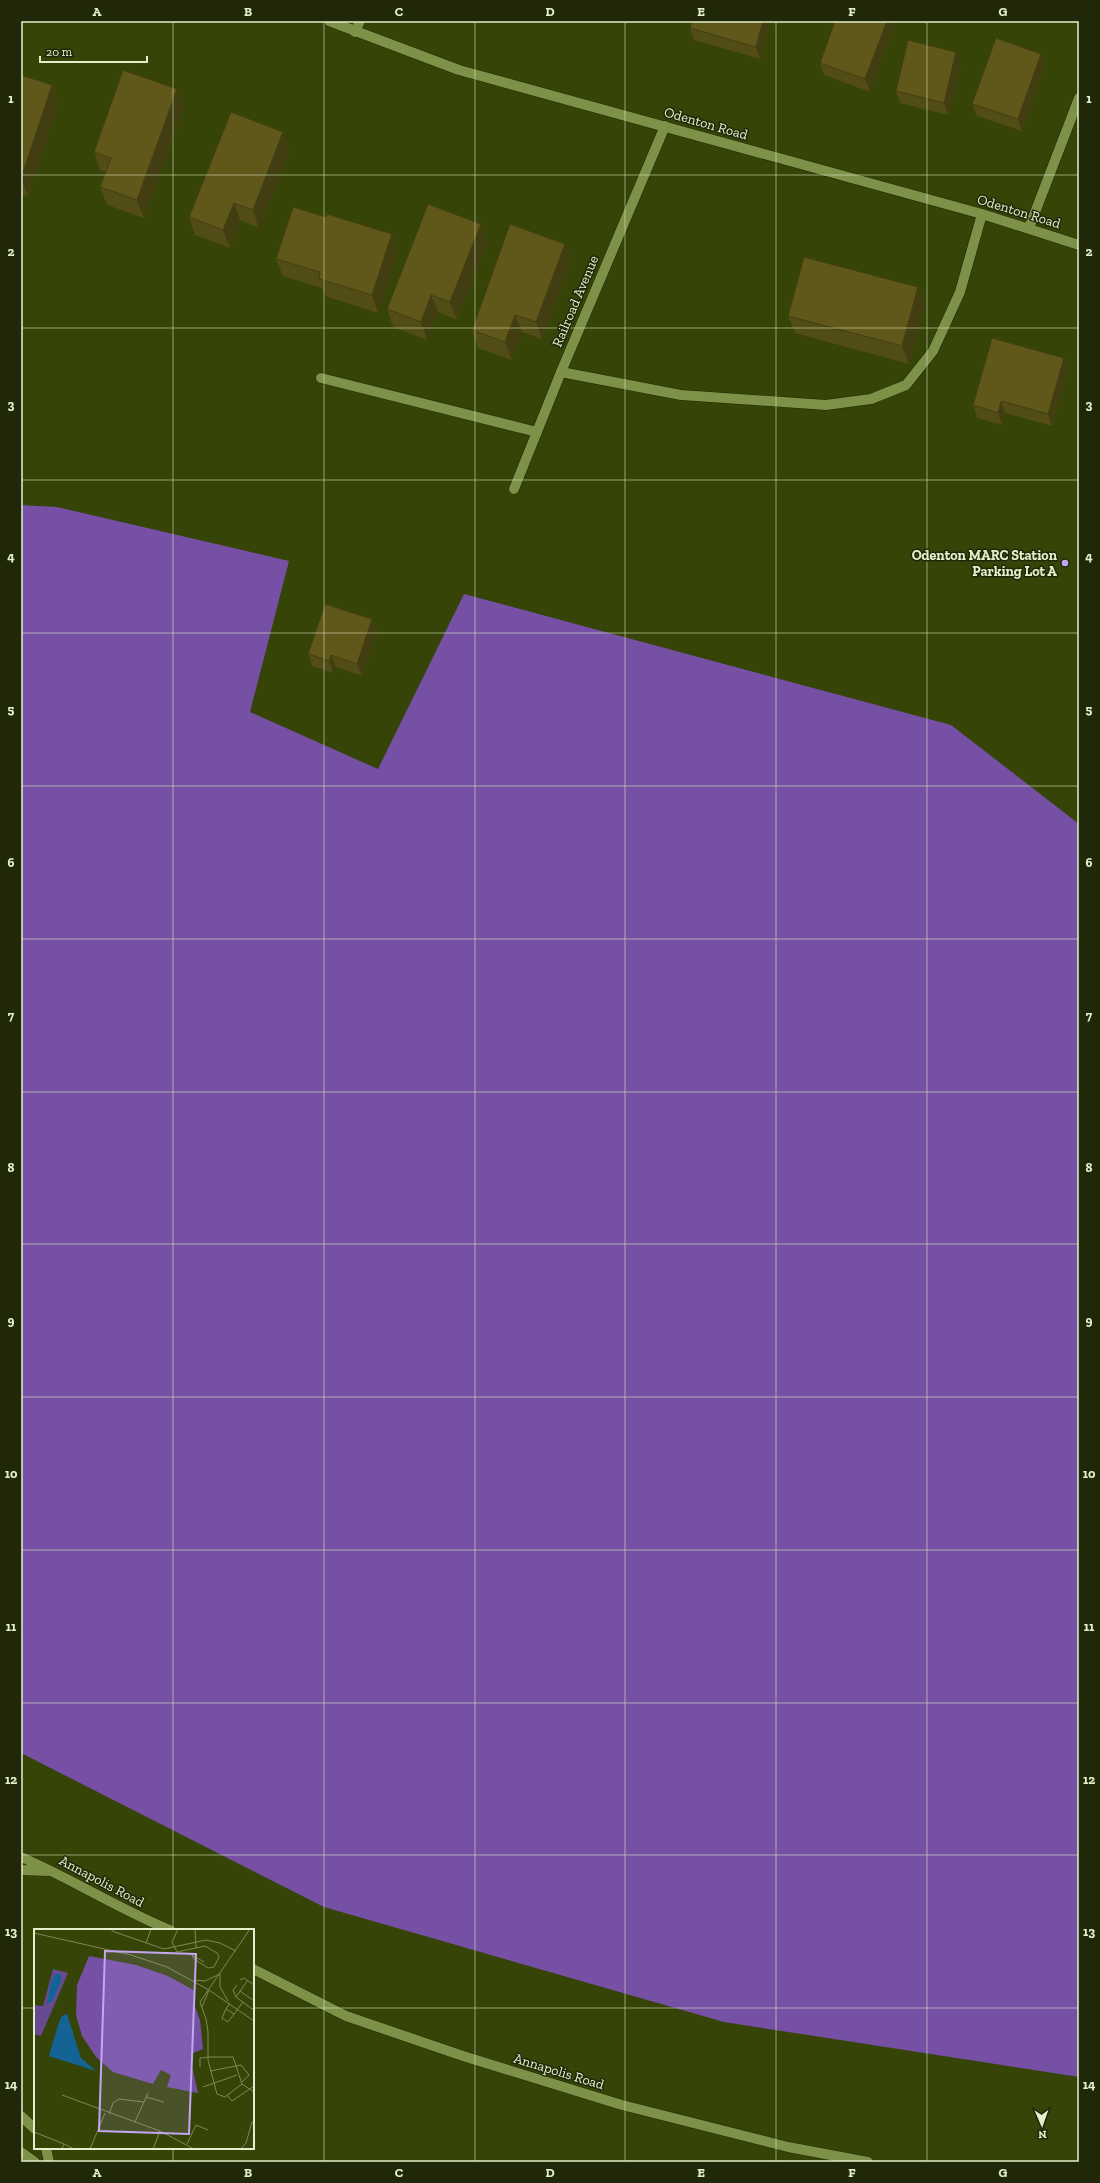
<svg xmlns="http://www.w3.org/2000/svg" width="1100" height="2183" font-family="'Zilla Slab',serif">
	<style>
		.forest { fill: #7550a5 }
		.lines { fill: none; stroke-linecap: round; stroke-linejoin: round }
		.service-casing { stroke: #1f2902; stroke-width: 11 }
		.minor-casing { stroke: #1f2902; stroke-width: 11 }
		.secondary-casing { stroke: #1f2902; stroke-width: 11 }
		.service { stroke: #7d9148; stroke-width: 10 }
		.minor { stroke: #7d9148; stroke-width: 10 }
		.secondary { stroke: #7d9148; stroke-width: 10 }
		.wall { fill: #524c16 }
		.shaded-wall { fill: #423e12 }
		.building { fill: #5f581a; stroke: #423e12 }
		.grid { fill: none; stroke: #e4f0cb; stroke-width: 1; stroke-opacity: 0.55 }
		.poi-dot { fill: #c4a7f1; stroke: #202809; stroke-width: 1.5 }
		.labels { text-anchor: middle; stroke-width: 3; stroke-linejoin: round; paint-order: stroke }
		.street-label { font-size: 14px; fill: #e4f0cb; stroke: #202809 }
		.poi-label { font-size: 14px; font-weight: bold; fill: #e4f0cb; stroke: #202809; text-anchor: end }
		.inset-road { fill: none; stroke: #7c8956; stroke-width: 1 }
		.view { fill: #c4a7f1; fill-opacity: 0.15; stroke: #c4a7f1; stroke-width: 2 }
		.inset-edge { fill: none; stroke: #e4f0cb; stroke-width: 2 }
		.neatline { fill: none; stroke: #e4f0cb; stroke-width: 1.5 }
		.grid-label { font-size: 13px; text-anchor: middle; font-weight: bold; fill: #e4f0cb }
	</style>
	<rect width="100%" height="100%" fill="#364408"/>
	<!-- forest -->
	<polygon class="forest" points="21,505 57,507 289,561 250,712 378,769 464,594 951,725 1079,824 1079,2077 724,2022 324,1907 21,1753"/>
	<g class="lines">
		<defs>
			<g id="service">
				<polyline points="561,372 681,395 826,405 871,399 906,385 933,351 960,292 982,214"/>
				<polyline points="21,2116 35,2129"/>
				<polyline points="46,2148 49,2162"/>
				<polyline points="21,2152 35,2162"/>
			</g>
			<g id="minor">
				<polyline points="329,21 459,70 982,214 1079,245"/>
				<polyline points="355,32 360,21"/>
				<polyline points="1029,228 1079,98"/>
				<polyline points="321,378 537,432"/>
				<polyline points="514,489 561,372 665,126"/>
			</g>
			<g id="secondary">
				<path d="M21,1857C72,1879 119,1909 170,1930"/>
				<polyline points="21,1870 49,1871"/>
				<polyline points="253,1969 346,2016 463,2056 622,2105 788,2147 868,2162"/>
			</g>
		</defs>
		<!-- service casing -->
		<use href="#service" class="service-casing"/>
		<!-- minor casing -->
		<use href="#minor" class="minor-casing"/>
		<!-- secondary casing -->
		<use href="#secondary" class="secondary-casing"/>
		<!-- service -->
		<use href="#service" class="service"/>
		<!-- minor -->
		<use href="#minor" class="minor"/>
		<!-- secondary -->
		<use href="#secondary" class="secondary"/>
	</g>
	<!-- wall -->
	<g class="wall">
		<polygon points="692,21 770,21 760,59 694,40 690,28"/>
		<polygon points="894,25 870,92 824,75 820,63"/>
		<polygon points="961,64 948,115 900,103 896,91"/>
		<polygon points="1045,66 1022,131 977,116 972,104"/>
		<polygon points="21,75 52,85 59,103 28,196 21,194"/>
		<polygon points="177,89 184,107 144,218 107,205 100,187 106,172 100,170 94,152"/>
		<polygon points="290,150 259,228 240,220 230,248 195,235 189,217"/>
		<polygon points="326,217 392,234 398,251 378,313 325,296 322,288 283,276 276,259"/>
		<polygon points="487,242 457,320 438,312 427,340 393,327 387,309"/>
		<polygon points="565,244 571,261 542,339 522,332 512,360 478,348 472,330"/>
		<polygon points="918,287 925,305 909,364 795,333 788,316"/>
		<polygon points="1064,358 1068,371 1052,426 1005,413 1002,425 977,418 973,405"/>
		<polygon points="372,619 377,632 362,676 336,667 333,673 312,666 308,654"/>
	</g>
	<!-- shaded-wall -->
	<g class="shaded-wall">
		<polygon points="763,21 770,21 760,59 756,47"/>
		<polygon points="887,21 893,21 894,25 870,92 865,79"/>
		<polygon points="956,52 961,64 948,115 944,103"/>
		<polygon points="1041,54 1045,66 1022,131 1018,119"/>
		<polygon points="52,85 59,103 28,196 21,179"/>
		<polygon points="177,89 184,107 144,218 137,200"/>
		<polygon points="283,132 290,150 259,228 253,210"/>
		<polygon points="234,203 240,220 230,248 223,230"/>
		<polygon points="481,224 487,242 457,320 450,302"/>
		<polygon points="392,234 398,251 378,313 372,295"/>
		<polygon points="565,244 571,261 542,339 536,322"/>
		<polygon points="918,287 925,305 909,364 902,346"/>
		<polygon points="431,295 438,312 427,340 421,322"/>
		<polygon points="515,315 522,332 512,360 505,342"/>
		<polygon points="1064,358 1068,371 1052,426 1048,414"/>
		<polygon points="1001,401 1005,413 1002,425 998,413"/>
		<polygon points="372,619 377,632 362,676 357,664"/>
		<polygon points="331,655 336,667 333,673 329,661"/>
	</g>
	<!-- building -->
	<g class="building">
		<polygon points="692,21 763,21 756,47 690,28"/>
		<polygon points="835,21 887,21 865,79 820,63"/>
		<polygon points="996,38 1041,54 1018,119 972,104"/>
		<polygon points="908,40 956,52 944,103 896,91"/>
		<polygon points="123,70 177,89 137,200 100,187 111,158 94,152"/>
		<polygon points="21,75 52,85 21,179"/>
		<polygon points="231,112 283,132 253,210 234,203 223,230 189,217"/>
		<polygon points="428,204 481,224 450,302 431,295 421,322 387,309"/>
		<polygon points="293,207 326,217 327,214 392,234 372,295 319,279 320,272 276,259"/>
		<polygon points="510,224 565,244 536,322 515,315 505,342 472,330"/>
		<polygon points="804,257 918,287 902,346 788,316"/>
		<polygon points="992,338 1064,358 1048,414 1001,401 998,413 973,405"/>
		<polygon points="325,604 372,619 357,664 331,655 329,661 308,654"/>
	</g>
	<!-- grid -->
	<path class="grid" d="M173,21V1930M324,21V2162M475,21V2162M625,21V2162M776,21V2162M927,21V2162M21,175H1079M21,328H1079M21,480H1079M21,633H1079M21,786H1079M21,939H1079M21,1092H1079M21,1244H1079M21,1397H1079M21,1550H1079M21,1703H1079M21,1855H1079M21,2008H35M253,2008H1079M173,2148V2162"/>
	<!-- markers -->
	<circle class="poi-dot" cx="1065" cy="563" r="4"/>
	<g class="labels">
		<!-- street labels -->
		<g class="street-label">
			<text transform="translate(706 123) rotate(16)" y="5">Odenton Road</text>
			<text transform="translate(1019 211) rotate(17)" y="5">Odenton Road</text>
			<text transform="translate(575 301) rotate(-67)" y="5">Railroad Avenue</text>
			<text transform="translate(102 1881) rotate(28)" y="5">Annapolis Road</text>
			<text transform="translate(559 2071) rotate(17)" y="5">Annapolis Road</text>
		</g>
		<!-- poi labels -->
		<g class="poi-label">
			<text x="1057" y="560">Odenton MARC Station<tspan x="1057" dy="16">Parking Lot A</tspan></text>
		</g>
	</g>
	<!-- overview -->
	<g transform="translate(34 1929)">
		<rect width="220" height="220" fill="#364408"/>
		<path d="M19,40L34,44L7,107L0,105V76L9,77Z" fill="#684a91"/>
		<path d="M55,27L102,36L134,47L161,62L160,75L166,91L169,120L159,124L157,133L164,164L133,158L137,146L127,141L119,155L79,143L62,128L48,107L42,86L43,56Z" fill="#7550a5"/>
		<path d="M24,44L27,46V52L19,71L13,76L16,56L20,47ZM33,85L47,129L62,142L15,127L25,93L28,87Z" fill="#136495"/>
		<path class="inset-road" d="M78,0V2L130,20L172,11L186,14L202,22M144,0L138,13L143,23L171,17L183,24L185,28L180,38L174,39L160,30L157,24M161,0L162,19M0,4L97,26L133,38L175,61L220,92M112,14L117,0M158,26L170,33M186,45V58L194,72M160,51L171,52L186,45M206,51L210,49L220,56M214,51L202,68L218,80L220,78M206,62L220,72M202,68L199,61L203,56M196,74L192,80L200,85L209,73M168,78L175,61M192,80L188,89L194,93L200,85M166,138V129L174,128H199L208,155L191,168L183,165L174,131V103L172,90L166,73L216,0M176,142L207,136L215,146L207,154M208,155L220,163M169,158L203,146M28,166L126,202L160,220M193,166L198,172L220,157M112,168L130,173M75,185L79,174L85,170L110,173M101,193L114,164M0,203L30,215M153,215L162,196L174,201M28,220L30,215L40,220M56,220L71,184M119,220L126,202M207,220L212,214L218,193L220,194"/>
		<path class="view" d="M71,22L162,25L155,205L65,202Z"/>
		<rect width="220" height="220" class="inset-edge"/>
	</g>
	<!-- border -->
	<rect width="1100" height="2183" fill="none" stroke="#202809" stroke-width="44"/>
	<!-- north arrow -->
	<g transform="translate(1042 2125) rotate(178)" stroke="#202809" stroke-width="3" paint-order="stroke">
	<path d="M0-3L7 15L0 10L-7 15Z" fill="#e4f0cb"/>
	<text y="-6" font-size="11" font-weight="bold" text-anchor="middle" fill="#e4f0cb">N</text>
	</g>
	<!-- scale -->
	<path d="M40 56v6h107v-6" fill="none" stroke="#e4f0cb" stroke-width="2"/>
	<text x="46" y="56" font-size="12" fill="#e4f0cb" stroke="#202809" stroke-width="3" paint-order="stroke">20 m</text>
	<rect x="22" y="22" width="1056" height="2139" class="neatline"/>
	<g class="grid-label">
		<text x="97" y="16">A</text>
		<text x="248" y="16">B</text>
		<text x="399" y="16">C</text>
		<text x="550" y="16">D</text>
		<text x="701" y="16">E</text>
		<text x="852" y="16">F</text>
		<text x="1003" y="16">G</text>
		<text x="11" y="103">1</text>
		<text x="1089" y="103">1</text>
		<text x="11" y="256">2</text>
		<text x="1089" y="256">2</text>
		<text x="11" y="409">3</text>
		<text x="1089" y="409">3</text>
		<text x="11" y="561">4</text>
		<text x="1089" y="561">4</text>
		<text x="11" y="714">5</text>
		<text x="1089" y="714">5</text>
		<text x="11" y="867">6</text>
		<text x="1089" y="867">6</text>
		<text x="11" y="1020">7</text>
		<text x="1089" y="1020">7</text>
		<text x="11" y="1172">8</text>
		<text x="1089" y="1172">8</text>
		<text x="11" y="1325">9</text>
		<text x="1089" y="1325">9</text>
		<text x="11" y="1478">10</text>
		<text x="1089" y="1478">10</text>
		<text x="11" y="1631">11</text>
		<text x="1089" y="1631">11</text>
		<text x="11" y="1784">12</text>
		<text x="1089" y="1784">12</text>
		<text x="11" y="1936">13</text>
		<text x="1089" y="1936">13</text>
		<text x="11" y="2089">14</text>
		<text x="1089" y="2089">14</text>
		<text x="97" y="2177">A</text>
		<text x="248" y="2177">B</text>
		<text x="399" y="2177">C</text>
		<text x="550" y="2177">D</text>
		<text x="701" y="2177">E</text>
		<text x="852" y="2177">F</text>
		<text x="1003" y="2177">G</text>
	</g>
</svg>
